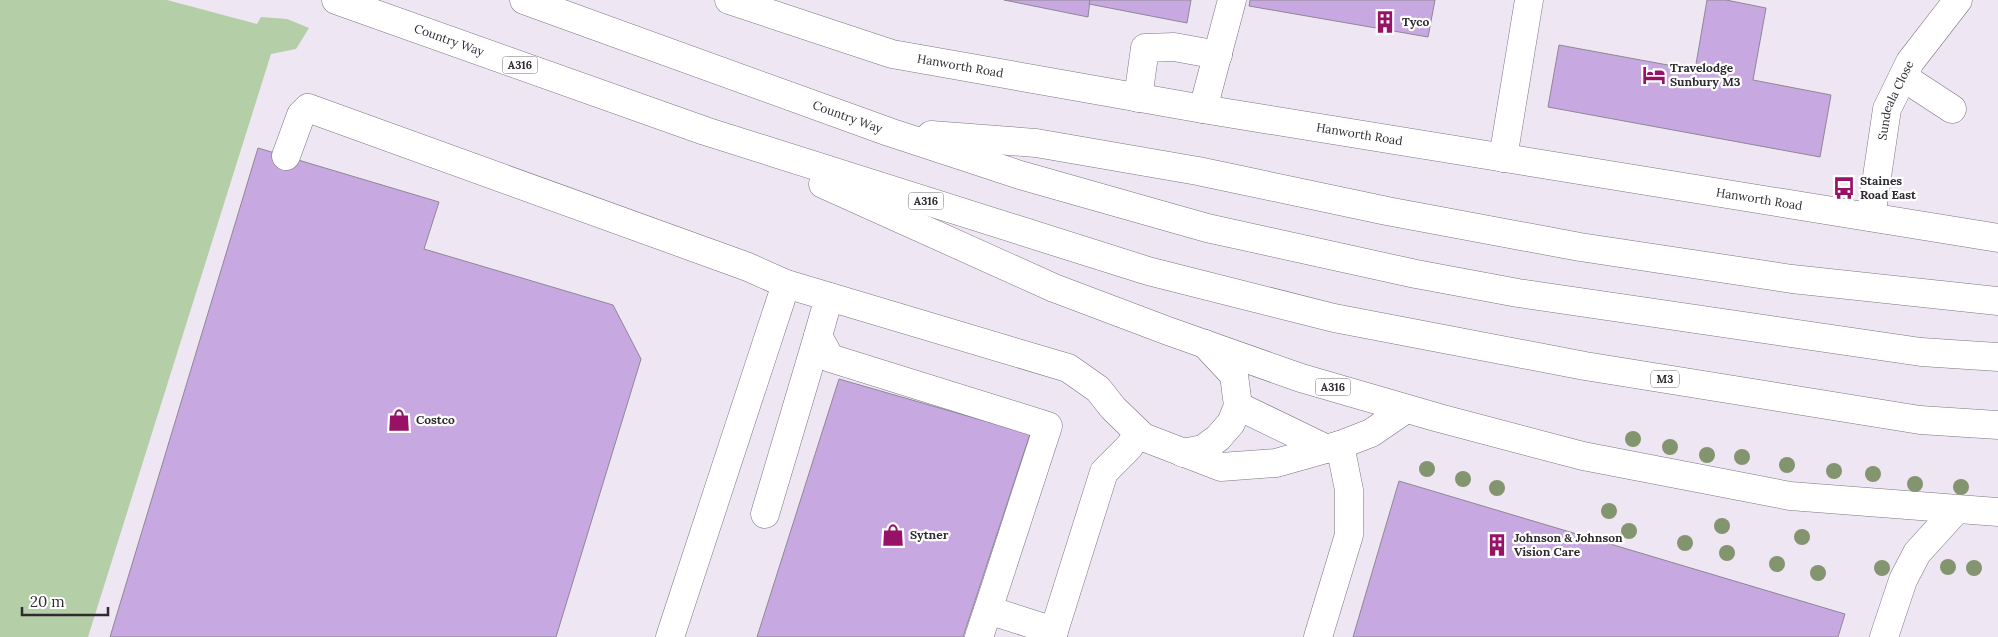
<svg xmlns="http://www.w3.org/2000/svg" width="1998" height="637" font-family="Lora,serif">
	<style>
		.green { fill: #b4cea7 }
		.building { fill: #c8a8e1; stroke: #8e8794 }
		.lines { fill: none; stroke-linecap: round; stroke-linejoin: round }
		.minor-casing { stroke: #7b7480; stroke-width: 29 }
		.highway-casing { stroke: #7b7480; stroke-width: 29 }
		.minor { stroke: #fff; stroke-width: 28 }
		.highway { stroke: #fff; stroke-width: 28 }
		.tree { fill: #82956e }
		.labels { text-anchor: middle; stroke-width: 4.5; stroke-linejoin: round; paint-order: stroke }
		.shield { fill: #fff; stroke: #6d6a6e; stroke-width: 1 }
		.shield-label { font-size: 11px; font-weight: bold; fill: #2e2a30 }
		.poi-label { font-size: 12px; font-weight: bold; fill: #2e2a30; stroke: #fff; text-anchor: start }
		.street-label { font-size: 12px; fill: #2e2a30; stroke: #fff }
	</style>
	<rect width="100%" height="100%" fill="#efe6f4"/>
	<!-- green -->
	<polygon class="green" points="0,0 167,0 257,24 261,17 287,19 309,28 296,49 271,54 88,637 0,637"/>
	<!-- building -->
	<g class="building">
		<polygon points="1004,0 1090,0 1088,17"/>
		<polygon points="1090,0 1191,0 1187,23 1089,4"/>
		<polygon points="1250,0 1435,0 1428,37 1249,6"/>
		<polygon points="1707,0 1726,0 1766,8 1753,80 1831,95 1820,157 1548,107 1559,45 1695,70"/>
		<polygon points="258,148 439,202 424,249 613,305 641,359 556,637 110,637"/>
		<polygon points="839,379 1030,434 963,637 757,637"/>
		<polygon points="1399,481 1845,614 1838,637 1353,637"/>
	</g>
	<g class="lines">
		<defs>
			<g id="minor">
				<path id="s1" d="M729,0L892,54L1203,109L1998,238"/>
				<polyline points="1903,77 1952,109"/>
				<polyline points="1138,98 1145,48 1174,47 1218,55"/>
				<polyline points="1203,109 1232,0"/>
				<polyline points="286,156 301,115 308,108 748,267 786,284 1068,368 1098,389 1113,408 1143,437 1221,467 1276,463 1340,445 1371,433 1406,409"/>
				<polyline points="1503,158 1529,0"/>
				<path id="s2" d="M1871,217L1887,109L1910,62L1958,0"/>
				<polyline points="829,297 818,336 830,358 1048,426 988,610"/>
				<polyline points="1238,406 1327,449"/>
				<polyline points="1183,453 1203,449 1218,438 1231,423 1238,406 1234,375 1205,344"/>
				<polyline points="765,514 818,336"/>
				<polyline points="670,637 786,284"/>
				<polyline points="979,637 988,610 1054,631"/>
				<polyline points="1052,637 1104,472 1129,447 1138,434"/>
				<polyline points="1318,637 1349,535 1349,490 1340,445"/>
				<polyline points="1884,637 1903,580 1917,553 1956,510"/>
			</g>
			<g id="highway">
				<path id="s3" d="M336,0L705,131L1148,271L1334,318L1585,366L1920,420L1998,425"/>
				<path id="s4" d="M524,0L889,132L1020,175L1207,228L1416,274L1518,293L1921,352L1998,357"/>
				<polyline points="931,135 1036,143 1198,171 1387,211 1580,247 1792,279 1998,301"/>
				<polyline points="823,184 1054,288 1168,331 1301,378 1439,418 1583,456 1790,496 1998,512"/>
			</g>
		</defs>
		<!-- minor casing -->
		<use href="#minor" class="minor-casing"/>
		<!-- highway casing -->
		<use href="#highway" class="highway-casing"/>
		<!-- minor -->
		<use href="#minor" class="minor"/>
		<!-- highway -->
		<use href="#highway" class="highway"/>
	</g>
	<!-- trees -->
	<g class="tree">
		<circle cx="1633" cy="439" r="8"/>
		<circle cx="1670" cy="447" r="8"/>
		<circle cx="1707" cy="455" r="8"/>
		<circle cx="1742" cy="457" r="8"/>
		<circle cx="1787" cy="465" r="8"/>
		<circle cx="1427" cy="469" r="8"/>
		<circle cx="1834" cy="471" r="8"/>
		<circle cx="1873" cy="474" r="8"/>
		<circle cx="1463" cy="479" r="8"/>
		<circle cx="1915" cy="484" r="8"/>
		<circle cx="1961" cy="487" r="8"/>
		<circle cx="1497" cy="488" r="8"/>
		<circle cx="1609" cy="511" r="8"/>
		<circle cx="1722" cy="526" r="8"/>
		<circle cx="1629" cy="531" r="8"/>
		<circle cx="1802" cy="537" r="8"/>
		<circle cx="1685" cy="543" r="8"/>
		<circle cx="1727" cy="553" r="8"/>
		<circle cx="1777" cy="564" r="8"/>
		<circle cx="1948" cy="567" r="8"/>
		<circle cx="1882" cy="568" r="8"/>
		<circle cx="1974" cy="568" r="8"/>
		<circle cx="1818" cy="573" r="8"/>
	</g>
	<!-- icons -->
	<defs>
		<symbol id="building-bare" viewBox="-9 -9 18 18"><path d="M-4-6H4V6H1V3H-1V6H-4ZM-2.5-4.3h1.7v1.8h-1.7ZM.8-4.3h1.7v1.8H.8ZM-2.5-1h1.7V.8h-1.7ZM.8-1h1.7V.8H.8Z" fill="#971267" stroke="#fff" stroke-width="2.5" paint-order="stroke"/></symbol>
		<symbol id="hotel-bare" viewBox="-9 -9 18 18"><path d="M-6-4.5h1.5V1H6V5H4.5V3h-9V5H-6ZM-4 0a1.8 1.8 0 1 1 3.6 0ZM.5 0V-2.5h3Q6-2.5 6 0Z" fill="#971267" stroke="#fff" stroke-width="2.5" paint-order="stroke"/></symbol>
		<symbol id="bus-bare" viewBox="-9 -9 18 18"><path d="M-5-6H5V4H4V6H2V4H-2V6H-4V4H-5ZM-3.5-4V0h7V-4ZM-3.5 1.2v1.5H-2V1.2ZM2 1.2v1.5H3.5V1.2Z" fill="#971267" stroke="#fff" stroke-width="2.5" paint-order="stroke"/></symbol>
		<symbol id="shop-bare" viewBox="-9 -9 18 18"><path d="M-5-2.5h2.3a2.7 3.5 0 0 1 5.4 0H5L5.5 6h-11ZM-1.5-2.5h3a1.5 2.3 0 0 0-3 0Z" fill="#971267" stroke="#fff" stroke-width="2.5" paint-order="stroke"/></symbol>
	</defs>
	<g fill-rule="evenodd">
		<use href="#building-bare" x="1369" y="6" width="32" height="32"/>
		<use href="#hotel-bare" x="1638" y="59" width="32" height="32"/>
		<use href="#bus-bare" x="1828" y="172" width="32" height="32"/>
		<use href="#shop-bare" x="383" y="404" width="32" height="32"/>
		<use href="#shop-bare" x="877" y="519" width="32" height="32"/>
		<use href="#building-bare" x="1481" y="529" width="32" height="32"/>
	</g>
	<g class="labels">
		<!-- shield labels -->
		<g class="shield">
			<rect x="502.5" y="56.5" width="35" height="17" rx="4"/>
			<rect x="908.5" y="192.5" width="35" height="17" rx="4"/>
			<rect x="1651" y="370.5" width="28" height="17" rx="4"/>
			<rect x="1315.5" y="378.5" width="35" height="17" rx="4"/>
		</g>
		<g class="shield-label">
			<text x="520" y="69">A316</text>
			<text x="926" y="205">A316</text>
			<text x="1665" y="383">M3</text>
			<text x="1333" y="391">A316</text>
		</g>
		<!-- poi labels -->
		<g class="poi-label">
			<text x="1402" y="26">Tyco</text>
			<text x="1670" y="72">Travelodge<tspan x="1670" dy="14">Sunbury M3</tspan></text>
			<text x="1860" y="185">Staines<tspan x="1860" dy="14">Road East</tspan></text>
			<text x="416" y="424">Costco</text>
			<text x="910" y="539">Sytner</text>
			<text x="1514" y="542">Johnson &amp; Johnson<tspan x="1514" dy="14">Vision Care</tspan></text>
		</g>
		<!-- street labels -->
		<g class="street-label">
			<text dy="4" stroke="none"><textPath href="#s3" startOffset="120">Country Way</textPath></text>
			<text dy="4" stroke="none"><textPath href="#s1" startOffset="241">Hanworth Road</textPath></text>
			<text dy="4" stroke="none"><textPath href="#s2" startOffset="120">Sundeala Close</textPath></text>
			<text dy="4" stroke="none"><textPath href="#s4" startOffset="344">Country Way</textPath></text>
			<text dy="4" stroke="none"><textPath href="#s1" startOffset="646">Hanworth Road</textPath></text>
			<text dy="4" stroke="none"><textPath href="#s1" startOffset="1051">Hanworth Road</textPath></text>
		</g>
	</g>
	<!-- scale -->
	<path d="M22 607v8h86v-8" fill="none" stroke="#2e2a30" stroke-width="2.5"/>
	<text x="30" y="607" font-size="15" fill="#2e2a30" stroke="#ffffff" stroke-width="4" paint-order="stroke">20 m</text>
</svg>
